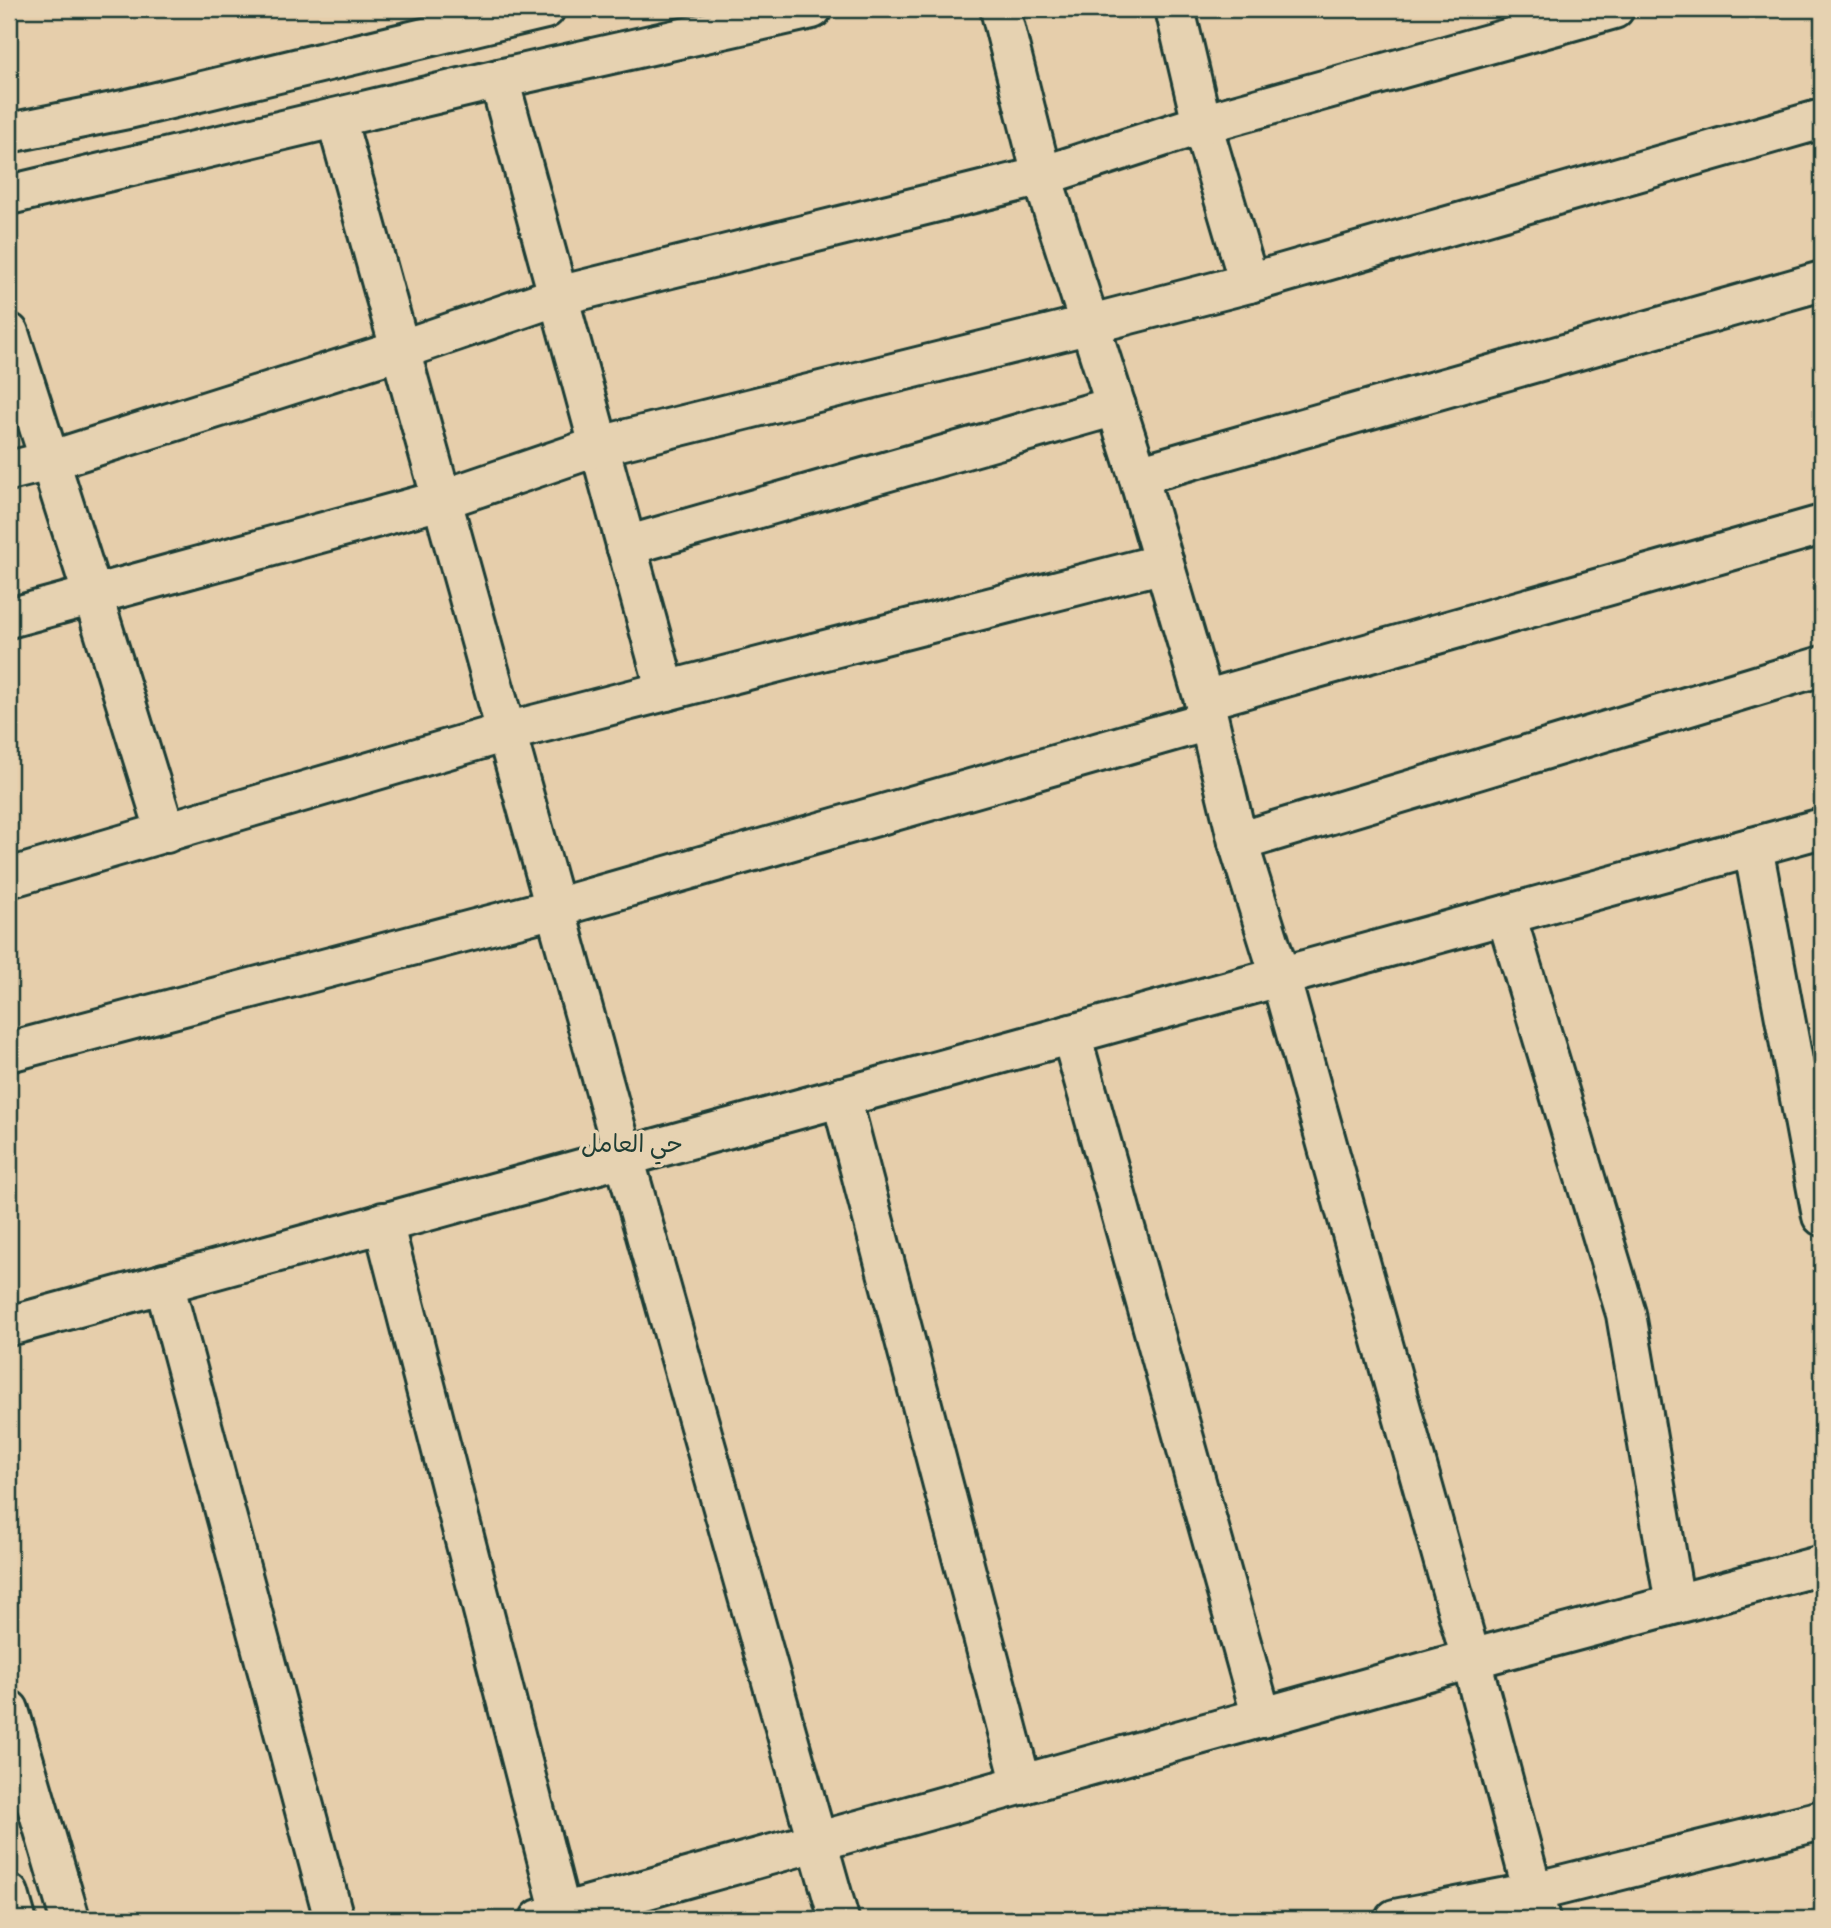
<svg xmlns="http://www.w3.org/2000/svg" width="1831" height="1928" font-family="Dekko,'Playpen Sans Arabic',sans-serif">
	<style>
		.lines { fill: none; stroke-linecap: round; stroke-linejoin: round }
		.minor-casing { stroke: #1f3d34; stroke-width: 44 }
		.minor { stroke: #e6d2b1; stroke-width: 38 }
		.labels { text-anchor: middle; stroke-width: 7; stroke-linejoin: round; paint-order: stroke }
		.neighbourhood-label { font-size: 24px; fill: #1f3d34; stroke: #e6d2b1 }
	</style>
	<rect width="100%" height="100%" fill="#e6ceab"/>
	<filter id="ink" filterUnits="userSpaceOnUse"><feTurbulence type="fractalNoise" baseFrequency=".0143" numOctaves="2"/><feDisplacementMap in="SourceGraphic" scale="14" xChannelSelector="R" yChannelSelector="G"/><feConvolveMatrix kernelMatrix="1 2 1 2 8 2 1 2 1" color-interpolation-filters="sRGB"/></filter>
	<g filter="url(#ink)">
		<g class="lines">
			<defs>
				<g id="minor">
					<polyline points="1000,9 1042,176 1138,475 1204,700 1238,842 1280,976 1471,1659 1540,1919"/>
					<polyline points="1175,9 1202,124 1249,283"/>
					<polyline points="499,79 666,691"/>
					<polyline points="336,118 624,1157 839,1919"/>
					<polyline points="9,133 128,109 545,9"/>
					<polyline points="9,195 499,79 812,9"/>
					<polyline points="9,333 93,596 166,833"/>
					<polyline points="9,471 49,461 400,350 558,296 1042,176 1202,124 1614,9"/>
					<polyline points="1138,475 1822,281"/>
					<polyline points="626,546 1116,406"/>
					<polyline points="9,618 441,500 599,446 1091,324 1249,283 1822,119"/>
					<polyline points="1204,700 1822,525"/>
					<polyline points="1238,842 1822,666"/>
					<polyline points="1753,847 1822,1216"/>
					<polyline points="9,878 506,732 1164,563"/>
					<polyline points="1506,915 1626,1314 1675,1604"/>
					<polyline points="1071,1034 1262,1718"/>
					<polyline points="9,1052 555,908 1208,721"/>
					<polyline points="841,1097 1022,1785"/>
					<polyline points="383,1222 561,1913"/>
					<polyline points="164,1283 334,1919"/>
					<polyline points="9,1326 1822,828"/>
					<polyline points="9,1710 70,1919"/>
					<polyline points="9,1894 16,1919"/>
					<polyline points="540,1919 1471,1659 1822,1565"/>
					<polyline points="1395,1919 1533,1892 1822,1820"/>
				</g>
			</defs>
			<!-- minor casing -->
			<use href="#minor" class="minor-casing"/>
			<!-- minor -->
			<use href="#minor" class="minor"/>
		</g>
	</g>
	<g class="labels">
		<!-- neighbourhood labels -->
		<g class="neighbourhood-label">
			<text x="632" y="1152">حي العامل</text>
		</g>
	</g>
	<!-- margin -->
	<rect width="1831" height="1928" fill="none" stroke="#e6d2b1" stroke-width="35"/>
	<rect x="18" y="18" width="1796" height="1893" fill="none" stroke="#1f3d34" stroke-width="2.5" filter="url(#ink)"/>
</svg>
